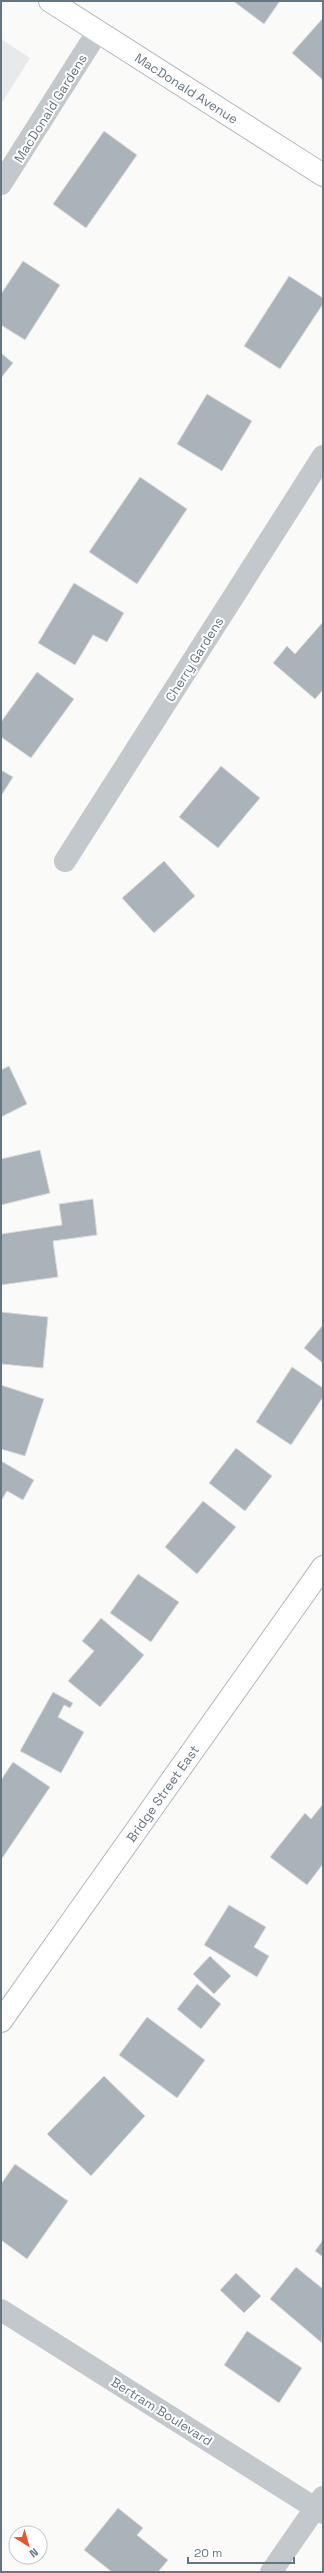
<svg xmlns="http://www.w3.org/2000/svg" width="324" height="2573" font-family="'Space Grotesk',sans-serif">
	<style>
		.built { fill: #e8e9e9 }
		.building { fill: #aab3b9; stroke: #dcdcda }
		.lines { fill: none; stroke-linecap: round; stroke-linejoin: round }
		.secondary-casing { stroke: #b3babf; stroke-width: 24 }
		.street { stroke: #c3c8cc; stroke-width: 22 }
		.secondary { stroke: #fff; stroke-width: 22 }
		.labels { text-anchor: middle; stroke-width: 4; stroke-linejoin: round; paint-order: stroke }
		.street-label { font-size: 13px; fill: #657683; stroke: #fff }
	</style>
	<rect width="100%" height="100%" fill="#fafaf8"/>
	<!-- built -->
	<polygon class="built" points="1,39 30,58 1,104"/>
	<!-- building -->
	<g class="building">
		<polygon points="233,1 280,1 264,24"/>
		<polygon points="323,18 323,80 292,53"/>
		<polygon points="104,131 137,155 86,228 53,204"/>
		<polygon points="23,261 60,285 25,340 1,325 1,294"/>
		<polygon points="289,276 323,298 323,304 280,369 244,346"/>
		<polygon points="1,353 13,363 1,378"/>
		<polygon points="207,394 252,421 222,471 177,444"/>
		<polygon points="140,477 187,509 137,584 89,552"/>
		<polygon points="74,583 124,613 107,642 93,635 75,665 38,643"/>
		<polygon points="323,622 323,690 315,699 273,663 287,646 295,654"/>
		<polygon points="37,672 74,699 31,758 1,737 1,722"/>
		<polygon points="221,766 260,798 218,848 179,817"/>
		<polygon points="1,770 13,777 1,796"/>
		<polygon points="164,861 195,896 154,933 122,898"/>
		<polygon points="9,1066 27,1104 1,1117 1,1070"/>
		<polygon points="40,1150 50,1193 1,1205 1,1159"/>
		<polygon points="93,1199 97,1235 53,1241 58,1277 1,1285 1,1234 62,1225 59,1204"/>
		<polygon points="1,1312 48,1317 43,1368 1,1364"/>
		<polygon points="323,1325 323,1363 304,1348"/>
		<polygon points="292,1367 323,1388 323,1397 291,1445 256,1422"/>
		<polygon points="1,1385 44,1399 25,1456 1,1449"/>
		<polygon points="236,1448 272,1476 245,1511 209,1483"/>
		<polygon points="1,1461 34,1480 23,1500 7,1491 1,1501"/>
		<polygon points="203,1501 236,1527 197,1574 165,1547"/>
		<polygon points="138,1574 179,1602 151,1642 110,1613"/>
		<polygon points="101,1618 144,1655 100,1707 68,1681 94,1651 82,1641"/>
		<polygon points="53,1692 73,1703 70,1708 64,1705 58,1717 84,1732 61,1773 20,1751"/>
		<polygon points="13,1762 50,1787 1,1860 1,1780"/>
		<polygon points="323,1804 323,1864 307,1885 270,1857 305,1813 311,1819"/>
		<polygon points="229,1905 266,1927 254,1947 269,1956 257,1977 204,1945"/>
		<polygon points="210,1956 231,1976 214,1994 193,1974"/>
		<polygon points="197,1984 221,2004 201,2029 177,2009"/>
		<polygon points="147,2017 205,2060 177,2098 119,2055"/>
		<polygon points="104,2076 145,2116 91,2176 47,2134"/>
		<polygon points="15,2164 68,2201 27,2259 1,2240 1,2184"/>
		<polygon points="323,2240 323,2257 315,2251"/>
		<polygon points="296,2267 323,2289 322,2343 270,2299"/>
		<polygon points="236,2273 261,2296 244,2313 220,2290"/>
		<polygon points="247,2331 302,2368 279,2403 224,2365"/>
		<polygon points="118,2508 143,2528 137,2535 168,2560 158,2572 112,2572 84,2550"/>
	</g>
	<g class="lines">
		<defs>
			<g id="secondary">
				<path id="s1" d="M50,1L323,175"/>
				<path id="s2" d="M1,2021L323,1567"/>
			</g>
		</defs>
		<!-- secondary casing -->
		<use href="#secondary" class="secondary-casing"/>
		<!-- street -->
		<g class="street">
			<polyline points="1,184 98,31"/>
			<polyline points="65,861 323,456"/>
			<polyline points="1,2310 323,2513"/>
			<polyline points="271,2572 323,2497"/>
		</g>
		<!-- secondary -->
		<use href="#secondary" class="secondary"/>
	</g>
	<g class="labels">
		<!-- street labels -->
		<g class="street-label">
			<text dy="5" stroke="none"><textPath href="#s1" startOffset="162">MacDonald Avenue</textPath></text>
			<text transform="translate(50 108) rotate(-58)" y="5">MacDonald Gardens</text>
			<text transform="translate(194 659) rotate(-58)" y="5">Cherry Gardens</text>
			<text dy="5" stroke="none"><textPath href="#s2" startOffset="279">Bridge Street East</textPath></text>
			<text transform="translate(162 2411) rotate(32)" y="5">Bertram Boulevard</text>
		</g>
	</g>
	<!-- border -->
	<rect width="324" height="2573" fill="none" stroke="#657683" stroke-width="4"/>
	<!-- north arrow -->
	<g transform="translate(28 2545) rotate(143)"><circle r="19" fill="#ffffff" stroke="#c1c8cd"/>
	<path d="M0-3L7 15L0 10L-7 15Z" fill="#e4572e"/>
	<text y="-6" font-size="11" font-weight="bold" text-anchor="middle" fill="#657683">N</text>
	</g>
	<!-- scale -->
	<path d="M188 2557v6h106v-6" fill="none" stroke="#657683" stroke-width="2"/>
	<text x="194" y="2557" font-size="12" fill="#657683" stroke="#ffffff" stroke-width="3" paint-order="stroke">20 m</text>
</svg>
